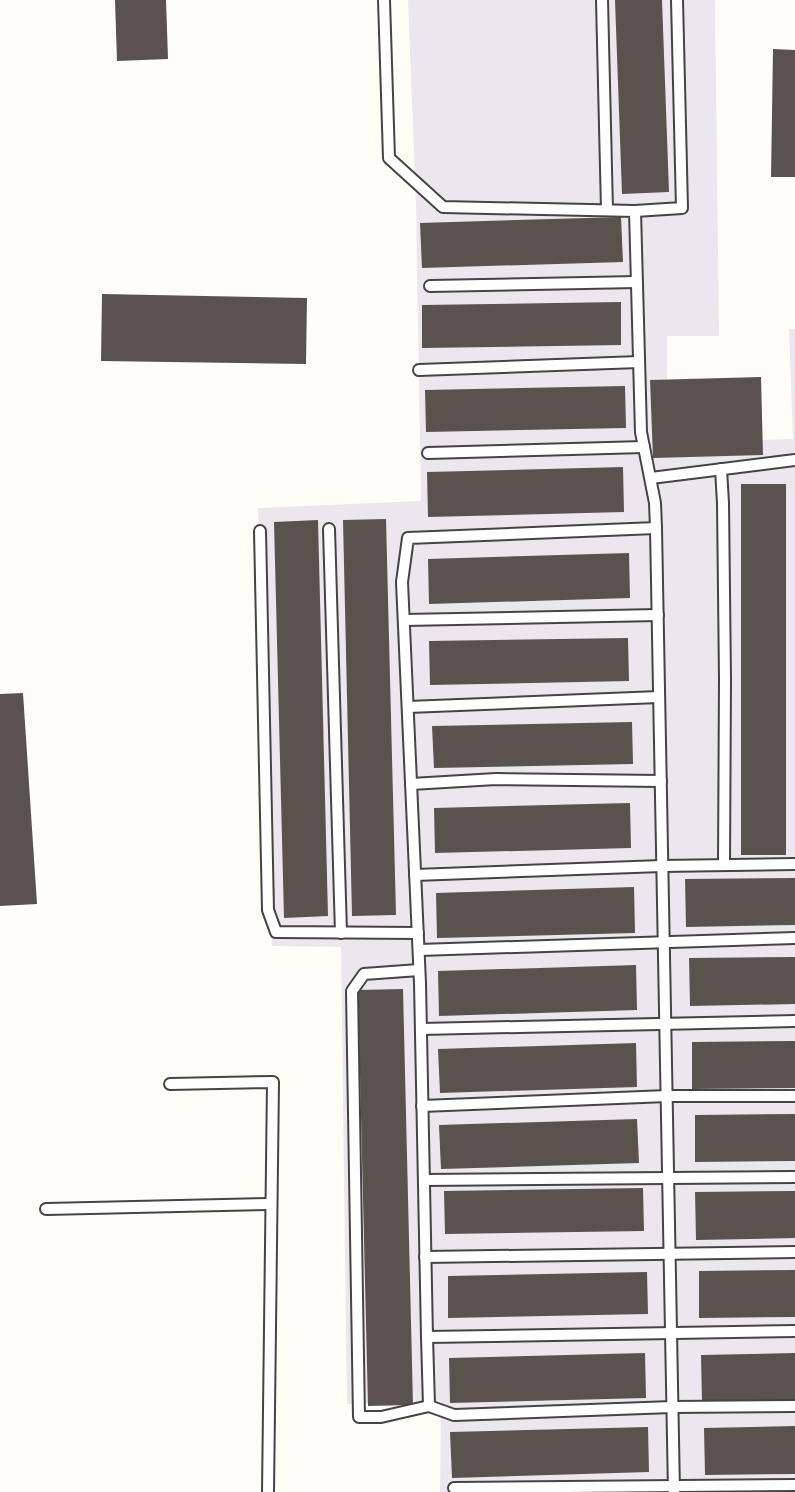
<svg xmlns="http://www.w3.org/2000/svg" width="795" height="1492" font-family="Lora,serif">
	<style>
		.industrial { fill: #eee6ef }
		.building { fill: #5a524d }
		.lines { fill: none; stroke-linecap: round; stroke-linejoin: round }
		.service-casing { stroke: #444; stroke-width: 14 }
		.service { stroke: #fff; stroke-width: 10 }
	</style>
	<rect width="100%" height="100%" fill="#fffdf5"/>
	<!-- industrial -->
	<polygon class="industrial" points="408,0 715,0 719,336 667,336 667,443 793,439 789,329 795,329 795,1492 440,1492 441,1401 347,1404 341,947 272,946 258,508 421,501 416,205"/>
	<!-- building -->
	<g class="building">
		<polygon points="115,0 166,0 168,59 117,61"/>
		<polygon points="615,0 662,0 669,192 622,194"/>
		<polygon points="773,49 795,50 795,177 771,177"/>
		<polygon points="621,217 623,262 422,268 420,223"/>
		<polygon points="102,294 307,298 306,364 101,361"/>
		<polygon points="621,302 621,345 422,348 422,305"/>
		<polygon points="761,377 763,455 653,458 650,380"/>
		<polygon points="625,386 626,428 426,432 425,390"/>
		<polygon points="623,467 624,512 428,517 427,472"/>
		<rect x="741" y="484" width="45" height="371"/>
		<polygon points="386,519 396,915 352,916 343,520"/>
		<polygon points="318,520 328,916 284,918 274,522"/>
		<polygon points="629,553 630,598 429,604 428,559"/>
		<polygon points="628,638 629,681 430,685 429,641"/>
		<polygon points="23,693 37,904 0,906 0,694"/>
		<polygon points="632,722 633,764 434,768 432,726"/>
		<polygon points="630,803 631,848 435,853 434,808"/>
		<polygon points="795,878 795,925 686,927 685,879"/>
		<polygon points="634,887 635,933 437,938 436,893"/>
		<polygon points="795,957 795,1004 690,1006 689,958"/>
		<polygon points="636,965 637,1010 439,1016 438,971"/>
		<polygon points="403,989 413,1405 368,1406 358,990"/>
		<polygon points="795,1041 795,1088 692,1089 692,1042"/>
		<polygon points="636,1043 637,1087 440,1093 438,1049"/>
		<polygon points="795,1114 795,1161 695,1162 695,1115"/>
		<polygon points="637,1119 639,1163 441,1169 439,1125"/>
		<polygon points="643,1188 644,1231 445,1234 444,1191"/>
		<polygon points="795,1191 795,1238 696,1240 695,1192"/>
		<polygon points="795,1270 795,1317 699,1318 699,1271"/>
		<polygon points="647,1272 648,1314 448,1318 448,1276"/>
		<polygon points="645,1353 646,1398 450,1403 449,1358"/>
		<polygon points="795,1353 795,1401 702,1402 701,1355"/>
		<polygon points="795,1426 795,1474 705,1475 704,1428"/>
		<polygon points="648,1427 649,1472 452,1478 450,1432"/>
	</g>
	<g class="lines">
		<defs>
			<g id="service">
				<polyline points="384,0 389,158 443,207 635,211 641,432 655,503 656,528 674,1492"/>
				<polyline points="602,0 607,210"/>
				<polyline points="635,211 682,208 677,0"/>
				<polyline points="430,286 637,282"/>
				<polyline points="419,370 639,362"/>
				<polyline points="428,453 644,447"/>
				<polyline points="721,469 723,503 725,679 724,865"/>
				<polyline points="651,478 795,460"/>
				<polyline points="656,528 408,538 402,582 420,983 427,1337 795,1331"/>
				<polyline points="329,529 341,933"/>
				<polyline points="260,531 268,910 276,932 418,933"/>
				<polyline points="404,620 658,615"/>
				<polyline points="408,707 659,697"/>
				<polyline points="411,784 496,779 661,781"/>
				<polyline points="415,875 662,866 795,864"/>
				<polyline points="419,950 795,938"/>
				<polyline points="419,970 364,974 352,991 359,1417 381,1417 429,1406"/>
				<polyline points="421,1029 795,1021"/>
				<polyline points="170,1084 273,1082 268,1492"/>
				<polyline points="422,1106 667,1096 795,1096"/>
				<polyline points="424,1180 795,1177"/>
				<polyline points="46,1209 270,1204"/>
				<polyline points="425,1257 795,1252"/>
				<polyline points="427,1337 429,1406 454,1415 672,1407 795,1406"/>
				<polyline points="454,1488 795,1485"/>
			</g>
		</defs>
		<!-- service casing -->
		<use href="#service" class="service-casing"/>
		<!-- service -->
		<use href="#service" class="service"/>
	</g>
</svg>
